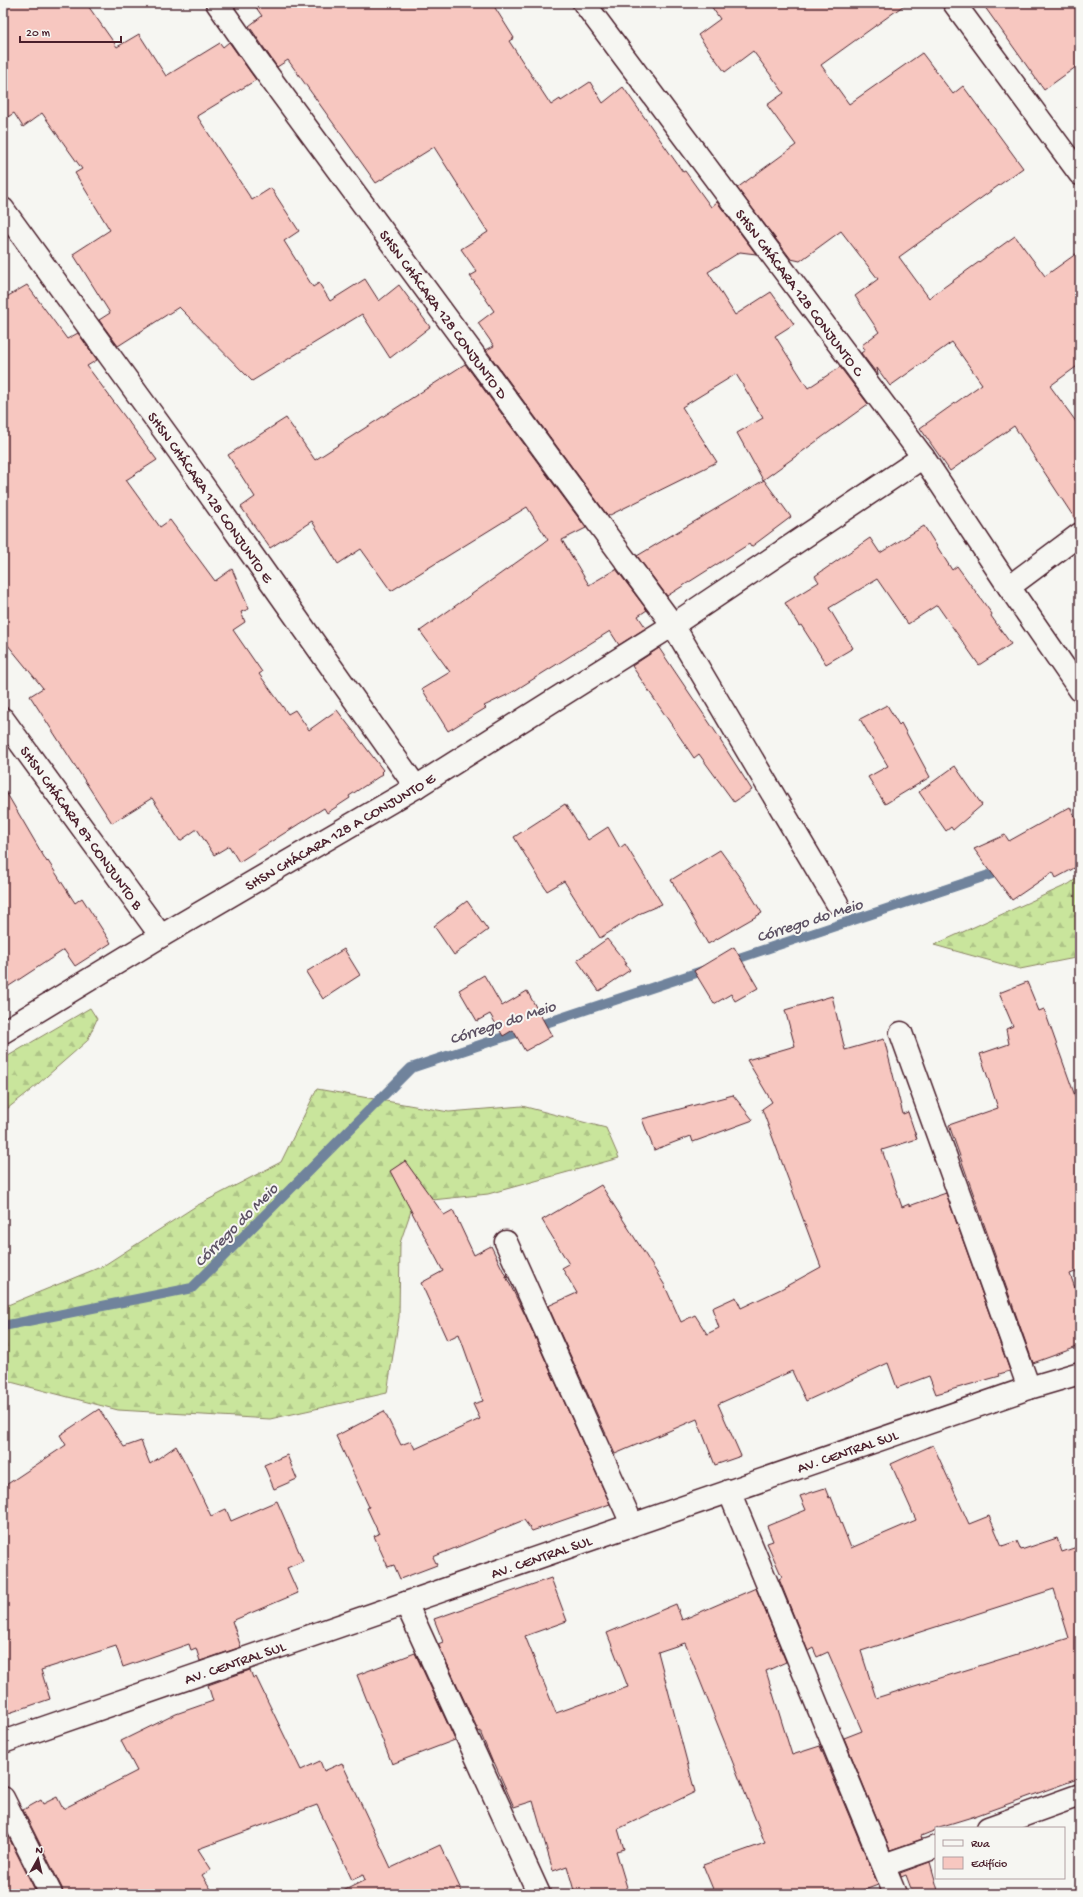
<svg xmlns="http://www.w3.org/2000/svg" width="1083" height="1897" font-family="'Gochi Hand',sans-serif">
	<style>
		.forest { fill: url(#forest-firs); stroke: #8a8264 }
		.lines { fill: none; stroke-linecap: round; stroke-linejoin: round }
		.stream { stroke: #6f839c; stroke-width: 10 }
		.building { fill: #f7c7c0; stroke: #4a1f2b; fill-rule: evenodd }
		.minor-casing { stroke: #4a1f2b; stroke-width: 25 }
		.minor { stroke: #f6f6f2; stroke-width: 22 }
		.labels { text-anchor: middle; stroke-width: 4; stroke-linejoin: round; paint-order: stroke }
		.street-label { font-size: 15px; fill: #4a1f2b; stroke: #f6f6f2 }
		.water-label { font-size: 16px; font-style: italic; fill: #5c5163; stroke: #f6f6f2 }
	</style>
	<defs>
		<pattern id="forest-firs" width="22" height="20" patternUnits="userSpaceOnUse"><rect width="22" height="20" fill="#c9e59c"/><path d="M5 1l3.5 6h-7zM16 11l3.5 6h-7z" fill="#aec487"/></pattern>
	</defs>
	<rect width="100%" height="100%" fill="#f6f6f2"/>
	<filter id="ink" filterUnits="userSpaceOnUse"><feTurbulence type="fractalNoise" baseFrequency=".025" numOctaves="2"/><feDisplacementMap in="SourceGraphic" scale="8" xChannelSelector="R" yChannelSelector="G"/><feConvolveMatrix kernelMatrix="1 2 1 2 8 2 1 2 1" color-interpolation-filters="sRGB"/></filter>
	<g filter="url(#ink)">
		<!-- forest -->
		<g class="forest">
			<polygon points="1080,876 1080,957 1020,969 934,945 1069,884"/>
			<polygon points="90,1008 97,1019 87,1041 31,1090 3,1112 3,1059"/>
			<polygon points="317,1089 449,1112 522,1106 606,1128 619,1158 488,1194 414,1202 400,1243 399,1317 387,1393 270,1419 118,1410 3,1380 3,1307 103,1266 196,1206 281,1162"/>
		</g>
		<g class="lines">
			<!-- stream -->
			<g class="stream">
				<polyline points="727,962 1004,870"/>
				<polyline points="3,1326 192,1288 411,1068 708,969"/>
			</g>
		</g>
		<!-- building -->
		<g class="building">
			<polygon points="3,3 86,3 117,47 139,34 166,76 220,43 223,47 229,42 256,80 197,116 252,200 271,188 299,231 284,241 313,287 319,283 330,301 365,279 379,301 399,285 430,327 390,358 362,314 252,381 179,307 118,346 99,320 110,313 73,254 110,230 75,173 82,169 42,113 23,127 14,113 3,120"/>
			<polygon points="253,3 492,3 514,38 509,41 551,105 560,99 561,101 590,82 603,103 623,87 683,172 685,171 711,207 717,202 756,254 740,252 708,272 735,315 771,292 794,324 775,336 808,388 840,367 868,404 763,480 737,433 763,418 736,374 682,407 717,462 608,516 486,350 494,346 478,323 494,311 470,276 477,272 461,249 488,232 434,147 376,183 288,60 277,67 249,26 262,16"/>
			<polygon points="709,3 907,3 821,65 849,104 922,53 953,94 963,86 1023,168 899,257 929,298 1015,236 1045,276 1080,251 1080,364 1050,386 1080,427 1080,522 1077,522 1014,426 950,471 920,428 982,384 952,342 890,386 877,368 878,375 861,353 865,350 862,345 879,332 855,296 878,279 841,231 800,261 791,259 737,188 796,145 767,105 784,93 753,51 725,72 698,35 720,19"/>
			<polygon points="982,3 1080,3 1080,64 1044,90"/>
			<polygon points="27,285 67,339 78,333 97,360 87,366 157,460 126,480 160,527 170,520 215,581 232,569 249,609 241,612 245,622 233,630 262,672 259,674 288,714 295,710 309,730 337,710 383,770 381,772 383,774 349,796 350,798 327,813 324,808 239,862 229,846 214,855 197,829 180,841 152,798 112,823 30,696 43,688 3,639 3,299"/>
			<polygon points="465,364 586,528 562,540 589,585 616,569 647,610 638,616 646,628 619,645 610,631 511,693 484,706 486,708 448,731 422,689 450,672 420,631 548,540 527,507 391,591 361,549 338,564 312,521 270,548 241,507 255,497 228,455 286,418 315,460"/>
			<polygon points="764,480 791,517 751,547 749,544 667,596 637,556"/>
			<polygon points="924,526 952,570 957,566 992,614 991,616 1011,644 979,665 937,605 908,624 877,579 829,608 853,648 826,664 801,625 799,626 785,603 819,582 815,576 870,538 880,553"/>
			<polygon points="659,648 721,740 720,740 752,790 734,802 699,754 694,758 632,666"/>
			<polygon points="887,705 899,725 901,723 930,777 885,804 868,777 888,766 860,719"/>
			<polygon points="955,766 982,805 953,830 951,827 946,831 919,792"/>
			<polygon points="3,787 47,862 48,861 75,903 82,898 111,943 75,966 64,950 3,990"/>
			<polygon points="565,804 588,840 608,827 620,848 625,844 662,904 641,913 600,938 564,881 547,891 514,837"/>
			<polygon points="1070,807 1080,826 1080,865 1056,878 1053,872 1012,900 974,849 1005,835 1009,841"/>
			<polygon points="720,850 743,882 762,913 708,944 671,880"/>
			<polygon points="467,901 488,930 454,955 434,926"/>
			<polygon points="607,939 627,964 625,964 630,970 599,991 577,960"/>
			<polygon points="734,947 758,988 735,1001 731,994 714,1004 694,971"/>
			<polygon points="344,949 360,975 323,999 306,972"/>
			<polygon points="484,975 502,1006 527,991 552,1036 525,1051 513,1030 503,1036 490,1014 477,1021 459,990"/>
			<polygon points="1027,982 1039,1011 1044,1009 1080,1110 1080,1270 1070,1274 1080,1302 1080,1346 1033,1363 949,1125 998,1108 980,1054 1009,1044 1006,1029 1013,1026 999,993"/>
			<polygon points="832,996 845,1050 884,1039 903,1114 908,1112 917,1139 882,1150 902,1207 909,1204 909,1206 946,1193 1010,1371 999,1374 1000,1376 936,1394 929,1376 897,1388 888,1363 806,1401 792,1371 718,1404 741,1456 715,1465 697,1419 615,1454 548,1306 577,1293 562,1268 569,1264 542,1220 601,1185 664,1284 681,1322 695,1315 707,1334 719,1328 712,1308 736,1297 741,1308 781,1289 821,1267 762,1109 772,1102 747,1060 795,1046 785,1010"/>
			<polygon points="733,1095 753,1120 693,1142 691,1136 654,1150 642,1119"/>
			<polygon points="405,1161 444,1215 453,1210 474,1255 491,1246 526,1317 610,1504 532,1531 524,1520 433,1557 437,1565 400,1579 394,1565 388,1567 374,1536 379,1534 367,1508 369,1507 336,1436 384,1411 401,1445 411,1441 415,1449 480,1419 473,1404 483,1401 459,1334 447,1340 421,1283 443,1271 390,1171"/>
			<polygon points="99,1409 124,1447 141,1441 150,1464 176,1446 186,1464 211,1516 226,1509 231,1521 277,1501 303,1561 287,1568 298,1593 232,1621 241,1647 200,1661 196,1648 191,1650 189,1644 123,1667 116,1646 41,1670 50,1699 3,1715 3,1487 66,1445 60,1435"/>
			<path d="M933,1445L969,1524L989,1516L1002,1546L1017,1541L1021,1550L1057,1538L1062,1552L1080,1546V1778L972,1817L936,1828V1830L921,1836L922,1839L890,1850L844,1738L862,1731L828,1652L817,1657L813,1648L808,1651L779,1579L782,1577L767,1543L773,1541L767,1526L806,1510L800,1496L825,1488L829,1498L831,1497L851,1548L916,1520L891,1464ZM1054,1589L1069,1638L876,1698L861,1651Z"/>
			<polygon points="287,1455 297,1479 274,1489 264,1465"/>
			<polygon points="551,1578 567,1621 525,1636 556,1713 628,1687 607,1633 676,1604 682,1620 756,1588 786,1662 766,1671 792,1755 820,1746 878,1885 854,1894 715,1894 703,1865 765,1843 685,1643 658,1652 695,1792 618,1829 624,1849 616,1851 629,1894 575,1894 567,1866 553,1871 533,1801 514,1807 494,1762 493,1763 481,1734 481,1731 479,1732 438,1644 443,1642 434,1619"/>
			<polygon points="415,1653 455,1740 392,1764 357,1675"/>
			<polygon points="250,1670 253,1678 256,1677 301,1770 320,1761 324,1771 342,1763 391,1868 440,1845 463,1894 337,1894 365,1880 363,1875 352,1880 317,1805 198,1849 211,1869 202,1875 214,1894 63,1894 62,1888 23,1810 41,1800 43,1804 57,1797 63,1809 137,1771 121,1741 176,1714 213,1701 208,1685"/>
			<polygon points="3,1826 37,1894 3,1894"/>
			<polygon points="930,1862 939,1894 913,1894 906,1875 901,1877 900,1873"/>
		</g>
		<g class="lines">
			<defs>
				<g id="minor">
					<path id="s1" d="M217,3L259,63L673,625L837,903"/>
					<path id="s2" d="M584,3L923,457L1009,587L1080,690"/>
					<polyline points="954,3 1080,174"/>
					<path id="s3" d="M3,209L178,450L416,787"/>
					<polyline points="1009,587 1080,534"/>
					<path id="s4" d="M3,719L161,936"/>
					<path id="s5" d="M3,1032L161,936L416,787L673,625L923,457"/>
					<polyline points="901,1033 1029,1388"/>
					<polyline points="506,1242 632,1524"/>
					<polyline points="729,1491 895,1894"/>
					<polyline points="406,1603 539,1894"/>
					<path id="s6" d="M3,1742L1029,1388L1080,1373"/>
					<polyline points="3,1798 51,1894"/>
					<polyline points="988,1828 1080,1795"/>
					<polyline points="884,1865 936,1847"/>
				</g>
			</defs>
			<!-- minor casing -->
			<use href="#minor" class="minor-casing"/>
			<!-- minor -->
			<use href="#minor" class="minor"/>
		</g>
	</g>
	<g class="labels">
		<!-- street labels -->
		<g class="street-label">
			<text dy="5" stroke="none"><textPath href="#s2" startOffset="361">SHSN CHÁCARA 128 CONJUNTO C</textPath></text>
			<text dy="5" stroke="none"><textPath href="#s1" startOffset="385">SHSN CHÁCARA 128 CONJUNTO D</textPath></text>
			<text dy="5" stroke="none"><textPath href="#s3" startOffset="355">SHSN CHÁCARA 128 CONJUNTO E</textPath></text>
			<text dy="5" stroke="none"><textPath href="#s4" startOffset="134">SHSN CHÁCARA 87 CONJUNTO B</textPath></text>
			<text dy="5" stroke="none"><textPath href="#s5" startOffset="392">SHSN CHÁCARA 128 A CONJUNTO E</textPath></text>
			<text dy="5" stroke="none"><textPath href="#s6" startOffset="893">AV. CENTRAL SUL</textPath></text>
			<text dy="5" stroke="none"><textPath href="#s6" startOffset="569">AV. CENTRAL SUL</textPath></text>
			<text dy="5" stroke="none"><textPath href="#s6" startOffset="245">AV. CENTRAL SUL</textPath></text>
		</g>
		<!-- water labels -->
		<g class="water-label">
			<text transform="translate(809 919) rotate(-18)" y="6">Córrego do Meio</text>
			<text transform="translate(502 1021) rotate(-18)" y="6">Córrego do Meio</text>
			<text transform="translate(235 1224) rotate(-45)" y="6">Córrego do Meio</text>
		</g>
	</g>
	<!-- margin -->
	<rect width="1083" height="1897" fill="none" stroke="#f6f6f2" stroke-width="16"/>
	<rect x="8" y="8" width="1067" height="1881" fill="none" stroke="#4a1f2b" stroke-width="1.5" filter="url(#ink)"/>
	<!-- legend -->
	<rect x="935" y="1827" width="130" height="52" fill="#f6f6f2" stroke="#b1a0a2"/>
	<rect x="943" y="1840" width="20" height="6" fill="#f6f6f2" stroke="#b1a0a2"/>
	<text x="971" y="1847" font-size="12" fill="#4a1f2b">Rua</text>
	<rect x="943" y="1857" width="20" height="12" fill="#f7c7c0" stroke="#b1a0a2"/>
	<text x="971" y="1867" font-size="12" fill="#4a1f2b">Edifício</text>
	<!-- north arrow -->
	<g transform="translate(38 1859) rotate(8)" stroke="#f6f6f2" stroke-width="3" paint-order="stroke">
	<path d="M0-3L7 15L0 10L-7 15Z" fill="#4a1f2b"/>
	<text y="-6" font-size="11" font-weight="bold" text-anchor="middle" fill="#4a1f2b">N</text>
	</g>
	<!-- scale -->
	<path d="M20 36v6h101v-6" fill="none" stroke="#4a1f2b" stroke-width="2"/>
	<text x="26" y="36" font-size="12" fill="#4a1f2b" stroke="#f6f6f2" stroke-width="3" paint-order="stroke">20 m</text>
</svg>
